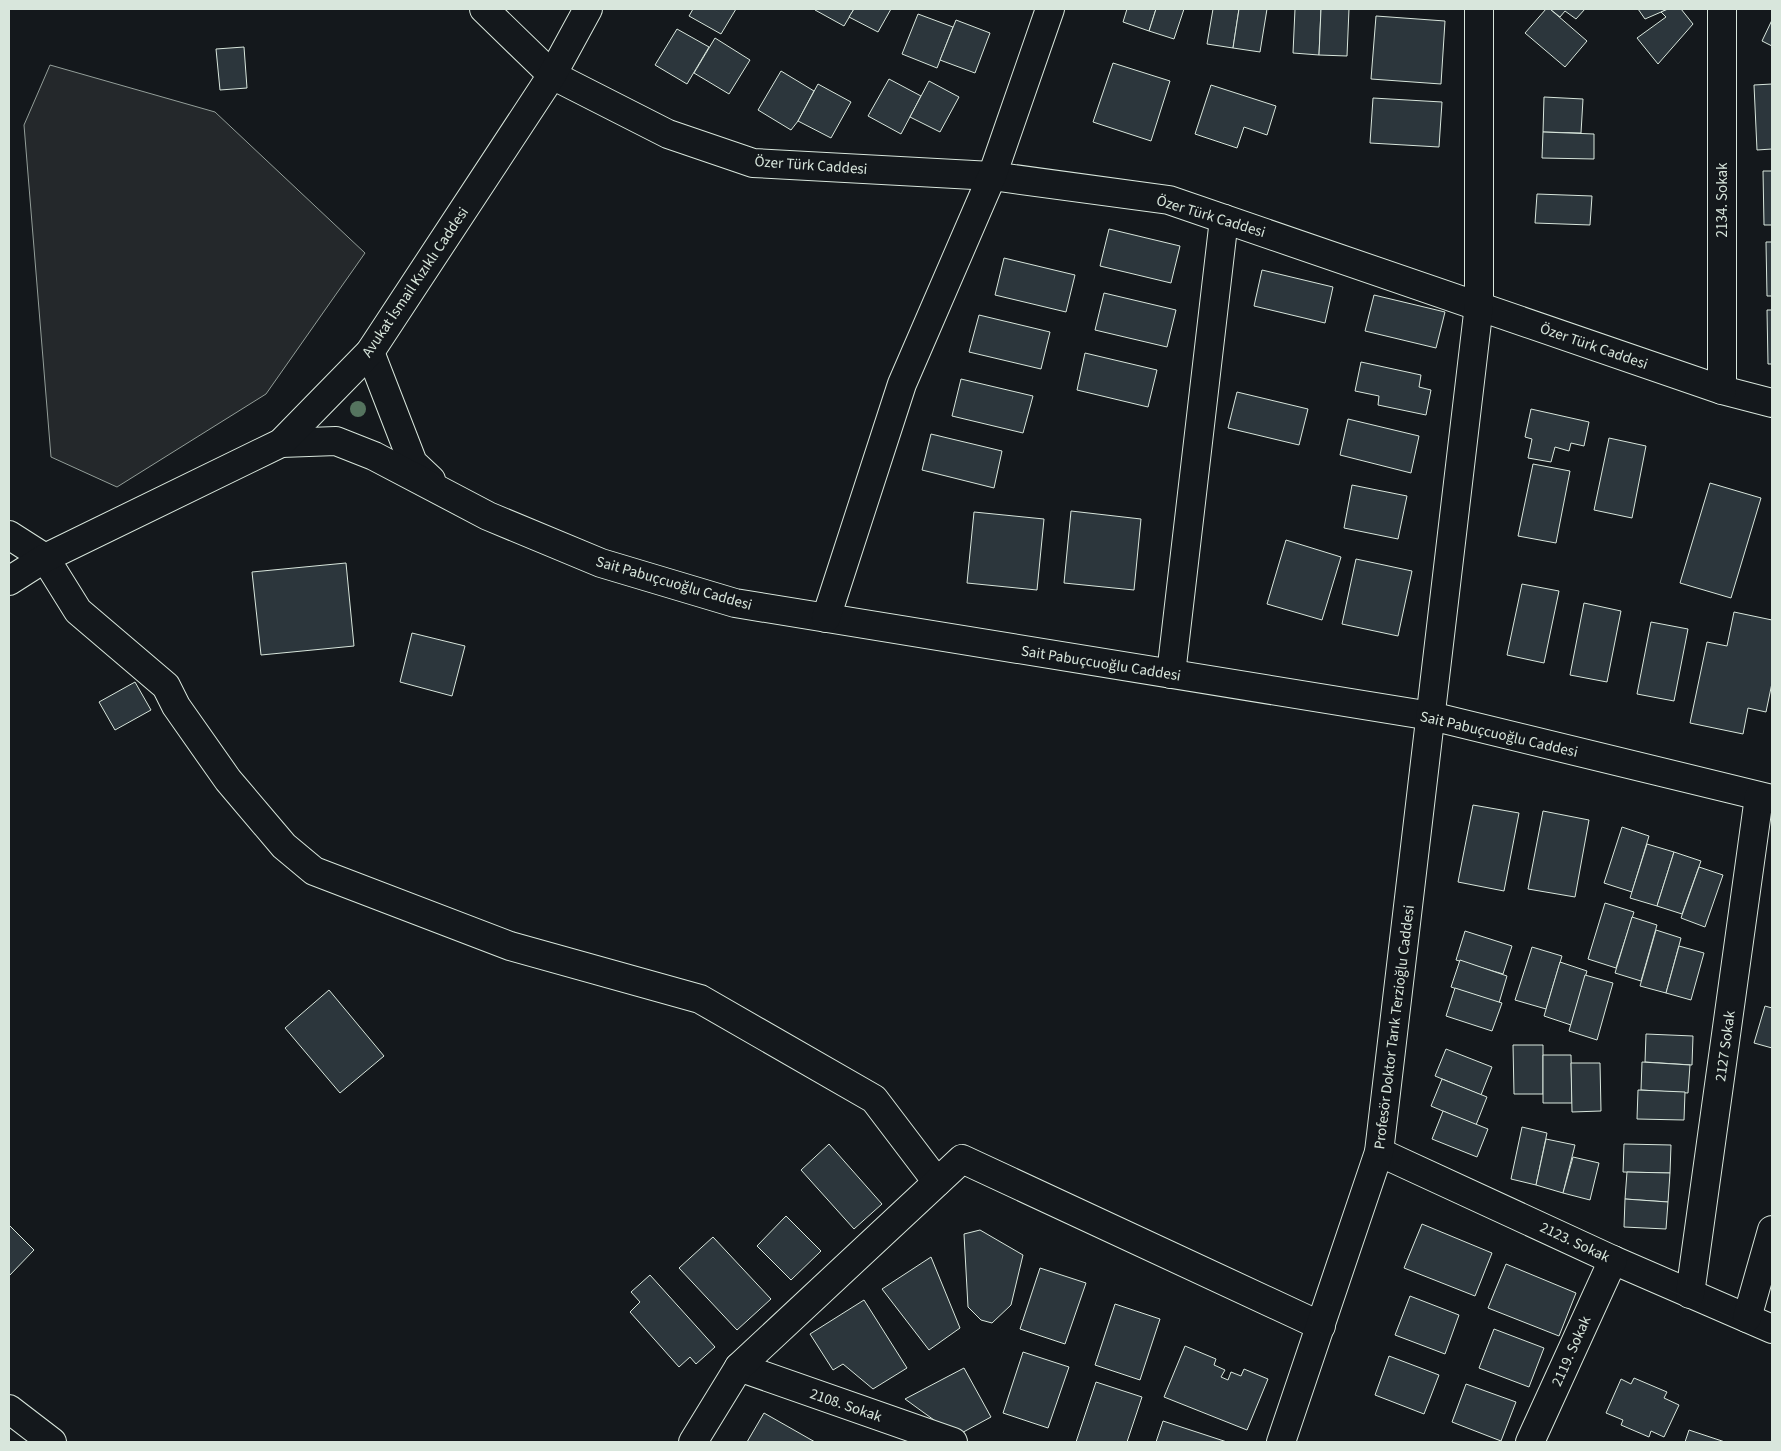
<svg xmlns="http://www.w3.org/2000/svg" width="1781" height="1451" font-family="'Source Sans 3',sans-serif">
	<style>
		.parking { fill: #24282b; stroke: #939e99 }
		.building { fill: #2c363c; stroke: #d8e6dc }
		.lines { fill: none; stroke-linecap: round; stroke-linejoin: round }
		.minor-casing { stroke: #d8e6dc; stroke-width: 30 }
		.tertiary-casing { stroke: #d8e6dc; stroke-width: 30 }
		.minor { stroke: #14181c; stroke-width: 28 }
		.tertiary { stroke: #14181c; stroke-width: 28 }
		.tree { fill: #55745f }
		.labels { text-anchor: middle; stroke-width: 4; stroke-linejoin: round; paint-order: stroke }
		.street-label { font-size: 15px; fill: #d8e6dc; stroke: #14181c }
	</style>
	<rect width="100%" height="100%" fill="#14181c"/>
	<!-- parking -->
	<polygon class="parking" points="50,65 215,112 365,253 266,394 117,487 51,457 24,125"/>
	<!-- building -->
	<g class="building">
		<polygon points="693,9 736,9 721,34 689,16"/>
		<polygon points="815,9 854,9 844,26 815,10"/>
		<polygon points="854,9 891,9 878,32 849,17"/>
		<polygon points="1127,9 1156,9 1149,31 1123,22"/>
		<polygon points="1156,9 1184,9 1174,39 1149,31"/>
		<polygon points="1213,9 1239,9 1233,48 1207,44"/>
		<polygon points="1239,9 1267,9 1260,52 1233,48"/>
		<polygon points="1295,9 1321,9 1319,55 1293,53"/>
		<polygon points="1321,9 1349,9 1347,56 1319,55"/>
		<polygon points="1546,9 1550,9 1587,41 1565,67 1525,33"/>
		<polygon points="1550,9 1585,9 1576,19 1565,11 1560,17"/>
		<polygon points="1638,9 1668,9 1645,19"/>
		<polygon points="1668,9 1681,9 1693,24 1658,64 1637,38 1666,17 1661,12"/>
		<polygon points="918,14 953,27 937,68 902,54"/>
		<polygon points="1376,16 1445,21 1441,84 1371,79"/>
		<polygon points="956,20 990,33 975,73 940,60"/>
		<polygon points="1772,20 1772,46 1762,41"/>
		<polygon points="677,29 709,47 687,84 655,65"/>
		<polygon points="715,38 750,60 729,94 694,73"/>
		<polygon points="244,47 247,88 220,90 216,49"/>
		<polygon points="1113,63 1170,81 1151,141 1093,122"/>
		<polygon points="781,71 814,91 798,121 791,130 758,110"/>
		<polygon points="889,79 921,96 901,134 868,116"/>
		<polygon points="929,81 959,97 940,132 910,117"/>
		<polygon points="818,84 851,102 831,138 798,121"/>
		<polygon points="1772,84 1772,149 1757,150 1754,85"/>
		<polygon points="1211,85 1276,106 1267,135 1244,127 1237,148 1195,134"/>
		<polygon points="1544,97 1583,99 1581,133 1543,132"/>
		<polygon points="1373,98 1442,102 1439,147 1370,143"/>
		<polygon points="1543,132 1594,134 1594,159 1542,158"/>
		<polygon points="1763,171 1772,171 1772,225 1764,225"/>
		<polygon points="1537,194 1592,196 1590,225 1535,223"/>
		<polygon points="1109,229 1180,246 1171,283 1100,266"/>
		<polygon points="1766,242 1772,242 1772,296 1767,296"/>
		<polygon points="1004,258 1075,275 1066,312 995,295"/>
		<polygon points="1262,270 1333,287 1325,323 1254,306"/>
		<polygon points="1104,293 1176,310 1167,347 1095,330"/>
		<polygon points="1374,295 1445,312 1436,348 1365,331"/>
		<polygon points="1767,310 1772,310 1772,364 1768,364"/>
		<polygon points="979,315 1050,332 1041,369 969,352"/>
		<polygon points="1085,353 1157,370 1148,407 1077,390"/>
		<polygon points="1361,362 1421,375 1419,387 1431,390 1426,415 1378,405 1379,396 1355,391"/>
		<polygon points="961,379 1033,396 1023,433 952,416"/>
		<polygon points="1237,392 1308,409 1299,445 1228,428"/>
		<polygon points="1531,409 1589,422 1584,446 1571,443 1569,451 1555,447 1551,462 1528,458 1532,439 1525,437"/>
		<polygon points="1348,419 1419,436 1411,473 1340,455"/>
		<polygon points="931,434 1002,451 994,488 922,470"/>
		<polygon points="1609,438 1646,446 1632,518 1594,510"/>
		<polygon points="1533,464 1570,471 1556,543 1518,536"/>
		<polygon points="1710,483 1761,498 1731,598 1680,583"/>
		<polygon points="1352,485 1407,496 1398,539 1344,528"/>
		<polygon points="1071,511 1141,519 1134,590 1064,583"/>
		<polygon points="974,512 1044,519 1037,590 967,583"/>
		<polygon points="1286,540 1341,557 1322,620 1267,604"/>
		<polygon points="1356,559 1412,571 1398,636 1342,624"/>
		<polygon points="346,563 354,646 261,655 252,572"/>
		<polygon points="1522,584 1559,591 1544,663 1507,655"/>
		<polygon points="1584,603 1621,611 1607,682 1570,675"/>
		<polygon points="1734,612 1772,620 1772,683 1766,712 1748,708 1743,734 1690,723 1707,642 1727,646"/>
		<polygon points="1651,622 1688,629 1674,701 1637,694"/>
		<polygon points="412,633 465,646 452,696 400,682"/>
		<polygon points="135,682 151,710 115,730 99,702"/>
		<polygon points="1473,805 1519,813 1504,891 1458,882"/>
		<polygon points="1543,811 1589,820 1575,897 1528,889"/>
		<polygon points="1622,827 1649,836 1632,892 1604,883"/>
		<polygon points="1647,844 1674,852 1657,906 1630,898"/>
		<polygon points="1674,852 1701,861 1682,914 1657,906"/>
		<polygon points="1699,867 1723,875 1705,927 1681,918"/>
		<polygon points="1605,903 1634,912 1616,968 1588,959"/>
		<polygon points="1632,917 1657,925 1641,981 1615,973"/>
		<polygon points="1656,930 1681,938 1666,993 1640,986"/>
		<polygon points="1465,931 1512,946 1503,974 1456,960"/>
		<polygon points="1679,946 1704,953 1691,1000 1666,993"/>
		<polygon points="1532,947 1562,956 1546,1009 1515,1000"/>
		<polygon points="1460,960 1507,976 1499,1003 1451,987"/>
		<polygon points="1560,962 1587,971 1571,1025 1544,1016"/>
		<polygon points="1585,975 1613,983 1597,1040 1569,1031"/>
		<polygon points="1455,988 1502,1003 1492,1031 1446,1016"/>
		<polygon points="329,990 384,1056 340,1093 285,1028"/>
		<polygon points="1765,1006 1772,1008 1772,1048 1754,1043"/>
		<polygon points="1646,1034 1693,1036 1692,1065 1645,1062"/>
		<polygon points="1513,1045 1543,1045 1543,1094 1514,1094"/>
		<polygon points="1446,1049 1492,1067 1481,1095 1435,1076"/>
		<polygon points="1543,1055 1571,1055 1572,1103 1543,1103"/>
		<polygon points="1642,1062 1690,1065 1688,1093 1641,1090"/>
		<polygon points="1571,1063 1600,1063 1601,1111 1572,1112"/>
		<polygon points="1442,1079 1487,1097 1476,1125 1431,1106"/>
		<polygon points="1638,1090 1685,1092 1684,1120 1637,1119"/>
		<polygon points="1443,1111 1488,1129 1477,1157 1432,1139"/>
		<polygon points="1522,1127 1547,1133 1536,1185 1511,1179"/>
		<polygon points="1546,1139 1575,1145 1563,1193 1536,1185"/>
		<polygon points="829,1144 882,1204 854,1229 801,1170"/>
		<polygon points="1624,1144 1671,1145 1670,1173 1623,1172"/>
		<polygon points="1573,1157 1599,1163 1590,1200 1563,1193"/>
		<polygon points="1627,1172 1670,1173 1668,1202 1625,1199"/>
		<polygon points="1625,1199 1668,1202 1666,1229 1624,1227"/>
		<polygon points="786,1216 821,1251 791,1280 757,1246"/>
		<polygon points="1422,1224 1492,1253 1475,1296 1404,1268"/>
		<polygon points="9,1225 34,1250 9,1276"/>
		<polygon points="980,1230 1023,1255 1011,1305 992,1323 981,1320 968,1307 964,1234"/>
		<polygon points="713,1237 771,1299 737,1330 679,1268"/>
		<polygon points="931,1257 960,1328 929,1350 882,1289"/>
		<polygon points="1506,1264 1576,1293 1559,1336 1488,1308"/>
		<polygon points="1040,1268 1086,1283 1065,1344 1020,1329"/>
		<polygon points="650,1275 715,1347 696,1364 690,1357 679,1367 630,1312 640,1302 631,1292"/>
		<polygon points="1410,1296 1459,1315 1445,1354 1395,1335"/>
		<polygon points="864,1300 907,1368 873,1389 843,1364 833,1370 810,1334"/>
		<polygon points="1115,1304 1160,1319 1140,1380 1095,1365"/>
		<polygon points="1494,1329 1544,1348 1529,1387 1479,1368"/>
		<polygon points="1185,1346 1216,1359 1214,1365 1225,1370 1221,1377 1228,1380 1231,1372 1241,1376 1244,1369 1268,1379 1247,1430 1164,1397"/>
		<polygon points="1023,1352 1069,1367 1048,1428 1003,1413"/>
		<polygon points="1389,1356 1439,1375 1424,1414 1375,1395"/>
		<polygon points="964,1368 991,1417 956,1436 905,1399"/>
		<polygon points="1634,1378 1667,1392 1664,1398 1679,1405 1664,1437 1651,1431 1649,1437 1621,1425 1623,1420 1606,1413 1621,1379 1631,1384"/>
		<polygon points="1096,1382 1142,1397 1127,1442 1076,1442"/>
		<polygon points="1466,1384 1516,1402 1501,1441 1452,1422"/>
		<polygon points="764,1413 815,1442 747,1442"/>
		<polygon points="1163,1421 1227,1442 1156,1442"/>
		<polygon points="1689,1430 1725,1442 1685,1442"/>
	</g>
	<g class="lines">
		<defs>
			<g id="minor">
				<polyline points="484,9 552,75 668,134 753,163 992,176 1169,200 1722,390 1772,403"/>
				<polyline points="1722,9 1722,390"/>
				<polyline points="370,352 413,463 431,480"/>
				<polyline points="281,443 336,441 374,456 488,516 601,563 735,603 1431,716 1772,799"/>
				<polyline points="9,535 45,558 78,611 166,686 176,706 228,780 284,846 314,871 510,946 700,999 874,1099 937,1182"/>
				<polyline points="826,618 902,384 992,176 1050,9"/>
				<polyline points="1171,674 1224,219"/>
				<polyline points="1379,1152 1613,1260 1772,1329"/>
				<polyline points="1690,1294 1759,797"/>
				<polyline points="1747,1318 1772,1230"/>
				<polyline points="739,1367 953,1442"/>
				<polyline points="693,1442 739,1367 962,1159 1321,1326"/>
				<polyline points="1281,1442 1379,1152 1479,305 1479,9"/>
				<polyline points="1530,1442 1613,1260"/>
			</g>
			<g id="tertiary">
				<polyline points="9,581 45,558 281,443 370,352 552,75 588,9"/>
				<polyline points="9,1409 52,1442"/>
			</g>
		</defs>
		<!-- minor casing -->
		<use href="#minor" class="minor-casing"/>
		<!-- tertiary casing -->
		<use href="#tertiary" class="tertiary-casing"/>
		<!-- minor -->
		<use href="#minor" class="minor"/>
		<!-- tertiary -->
		<use href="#tertiary" class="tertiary"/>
	</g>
	<!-- trees -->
	<circle class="tree" cx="358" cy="409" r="8"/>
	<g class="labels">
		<!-- street labels -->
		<g class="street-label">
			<text transform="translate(811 165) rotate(4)" y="5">Özer Türk Caddesi</text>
			<text transform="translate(1722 200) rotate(-90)" y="5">2134. Sokak</text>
			<text transform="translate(1211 216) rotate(17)" y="5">Özer Türk Caddesi</text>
			<text transform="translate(415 282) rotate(-56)" y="5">Avukat İsmail Kızıklı Caddesi</text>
			<text transform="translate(1594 346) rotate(19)" y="5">Özer Türk Caddesi</text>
			<text transform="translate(674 583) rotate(16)" y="5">Sait Pabuçcuoğlu Caddesi</text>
			<text transform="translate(1101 663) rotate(9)" y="5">Sait Pabuçcuoğlu Caddesi</text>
			<text transform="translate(1499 734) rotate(13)" y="5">Sait Pabuçcuoğlu Caddesi</text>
			<text transform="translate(1394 1027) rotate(-83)" y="5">Profesör Doktor Tarık Terzioğlu Caddesi</text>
			<text transform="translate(1725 1046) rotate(-82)" y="5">2127 Sokak</text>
			<text transform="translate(1575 1242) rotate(25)" y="5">2123. Sokak</text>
			<text transform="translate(1571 1351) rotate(-66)" y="5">2119. Sokak</text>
			<text transform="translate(846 1405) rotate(19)" y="5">2108. Sokak</text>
		</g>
	</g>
	<!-- border -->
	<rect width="1781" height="1451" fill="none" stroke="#d8e6dc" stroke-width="20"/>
</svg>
